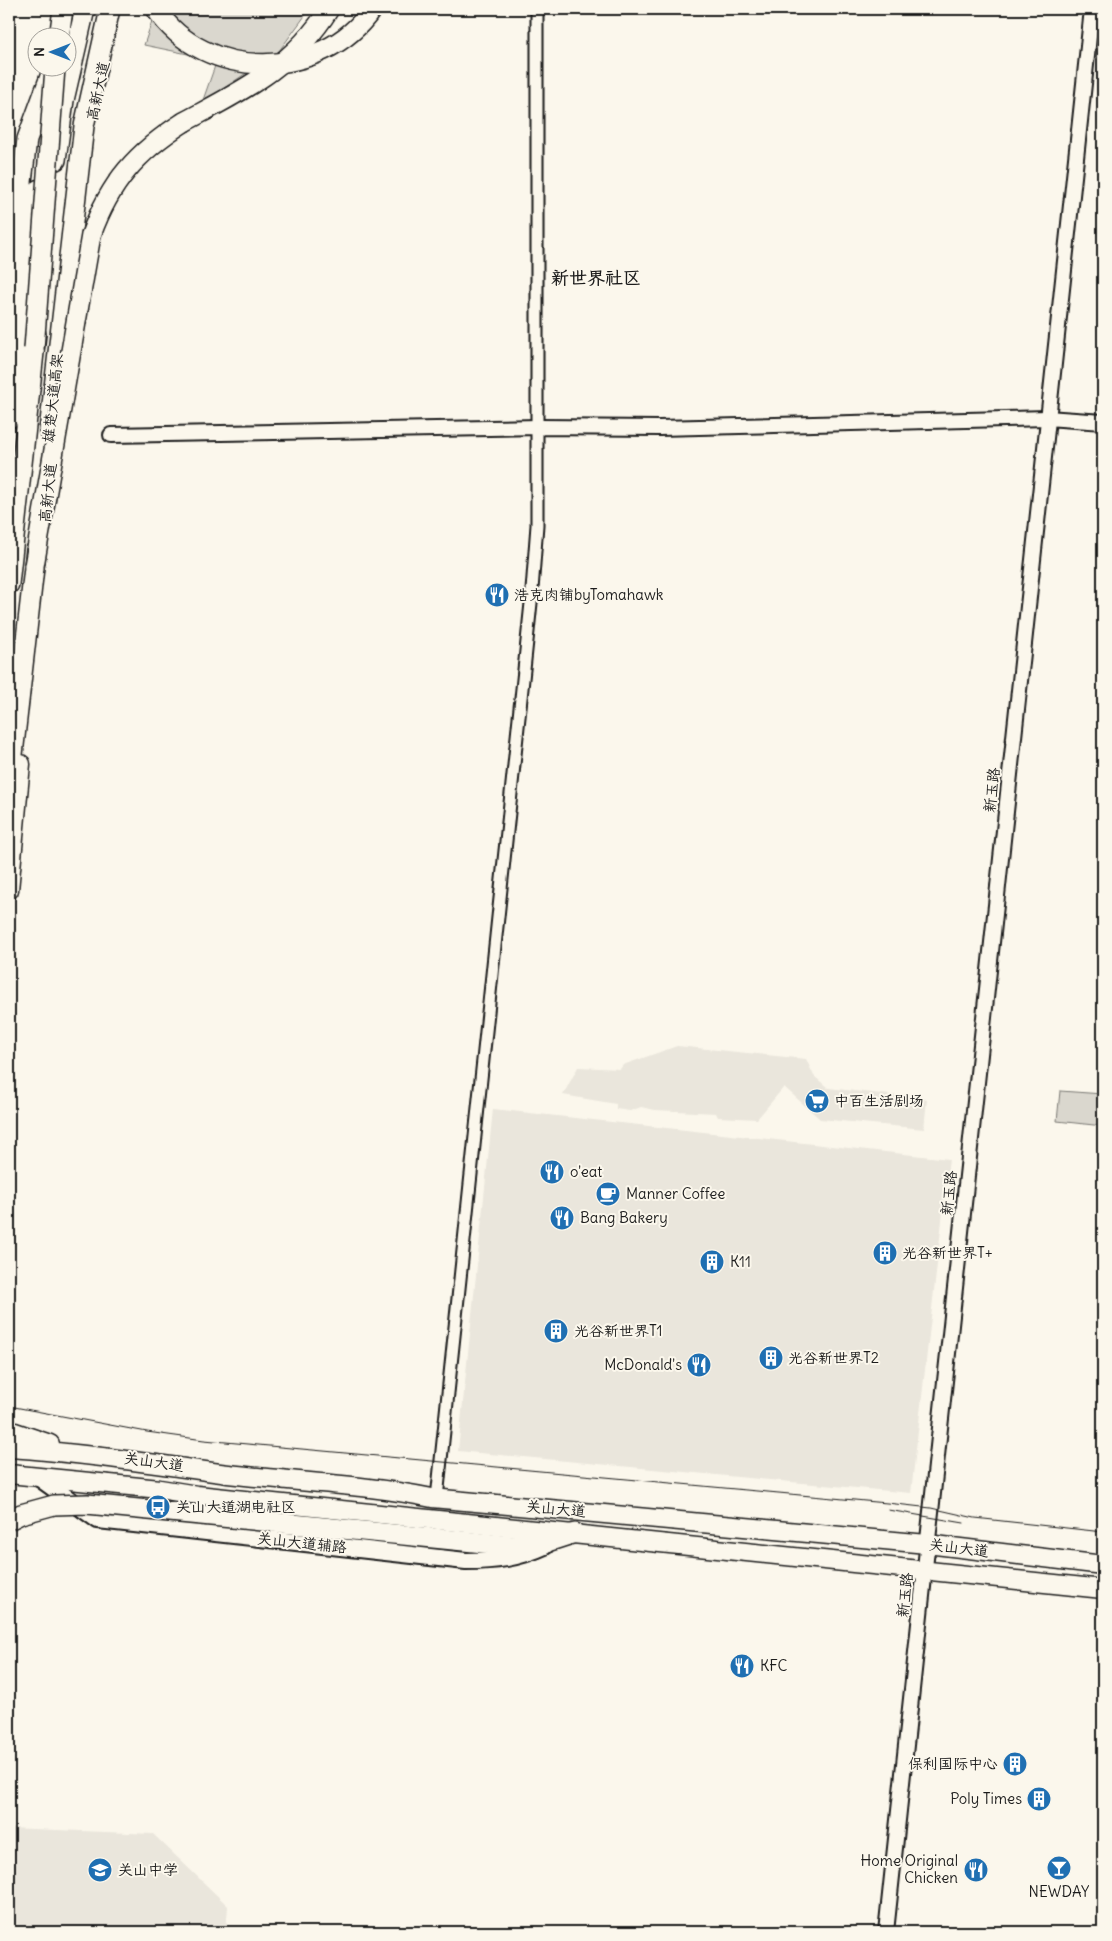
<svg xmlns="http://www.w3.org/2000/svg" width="1112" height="1941" font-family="Delius,'LXGW WenKai TC',sans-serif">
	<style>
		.built { fill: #eae6dc }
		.green { fill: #dad7ce; stroke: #7b7a75 }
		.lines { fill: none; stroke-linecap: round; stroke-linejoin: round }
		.minor-casing { stroke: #1c1c1c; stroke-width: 15 }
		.tertiary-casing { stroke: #1c1c1c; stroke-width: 18 }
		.secondary-casing { stroke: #1c1c1c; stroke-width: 20 }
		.primary-casing { stroke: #1c1c1c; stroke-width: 21 }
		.trunk-casing { stroke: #1c1c1c; stroke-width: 22 }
		.minor { stroke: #fbf7ec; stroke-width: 11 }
		.tertiary { stroke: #fbf7ec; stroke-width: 14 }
		.secondary { stroke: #fbf7ec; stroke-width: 16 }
		.primary { stroke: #fbf7ec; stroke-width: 18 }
		.trunk { stroke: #fbf7ec; stroke-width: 19 }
		.tram { stroke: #1c1c1c; stroke-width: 1 }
		.trunk-bridge-casing { stroke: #1c1c1c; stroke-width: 22; stroke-linecap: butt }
		.trunk-bridge { stroke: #fbf7ec; stroke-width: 19 }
		.labels { text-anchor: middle; stroke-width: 4; stroke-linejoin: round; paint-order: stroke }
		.street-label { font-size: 15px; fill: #1c1c1c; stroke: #fbf7ec }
		.poi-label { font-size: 15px; fill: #1c1c1c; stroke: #fbf7ec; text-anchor: start }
		.quarter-label { font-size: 18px; font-weight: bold; fill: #1c1c1c; stroke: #fbf7ec }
	</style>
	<rect width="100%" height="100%" fill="#fbf7ec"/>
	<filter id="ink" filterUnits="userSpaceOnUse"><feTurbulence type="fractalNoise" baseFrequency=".02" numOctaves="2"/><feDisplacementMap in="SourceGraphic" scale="10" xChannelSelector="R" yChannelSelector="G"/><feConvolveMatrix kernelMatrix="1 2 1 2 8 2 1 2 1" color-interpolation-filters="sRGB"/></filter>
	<g filter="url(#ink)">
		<!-- built -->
		<g class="built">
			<polygon points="677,1046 806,1059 814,1076 828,1088 927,1099 924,1129 820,1119 784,1087 757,1119 718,1117 716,1113 655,1110 641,1107 630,1111 616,1109 616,1104 563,1095 578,1067 620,1069 623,1065"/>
			<polygon points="493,1109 949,1159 911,1493 458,1451"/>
			<polygon points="9,1828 153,1834 228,1906 226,1932 9,1932"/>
		</g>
		<!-- green -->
		<g class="green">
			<polygon points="156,9 310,9 279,51 202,103 217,60 144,45"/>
			<polygon points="1060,1091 1103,1094 1103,1126 1057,1121"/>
		</g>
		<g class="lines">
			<defs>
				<polyline id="minor" points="437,1498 531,603 537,525 537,9"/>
				<g id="tertiary">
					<polyline points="111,435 538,427 659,428 1047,418 1103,422"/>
					<polyline points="886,1932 1092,9"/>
				</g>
				<path id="secondary" d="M38,1477L98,1520L466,1561C495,1561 519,1558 545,1546"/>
				<g id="primary">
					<polyline points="9,419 38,189"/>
					<polyline points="9,890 21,764"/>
					<polyline points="9,1430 50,1444"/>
					<path d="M9,1448C83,1453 155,1464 228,1474C296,1482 365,1484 432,1498L927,1544L1103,1565"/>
					<polyline points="9,1474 160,1489 197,1495 1103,1589"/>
				</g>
				<g id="trunk">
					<path d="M156,9C205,83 323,81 372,9"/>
					<polyline points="59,38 63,9"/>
					<path d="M184,122C241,91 293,67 329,9"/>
					<polyline points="56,160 64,100 85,9"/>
					<polyline points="9,294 27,139 52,71"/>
					<polyline points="49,431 84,126 110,9"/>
					<polyline points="9,584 36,334"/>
					<polyline points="9,790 36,550"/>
					<polyline points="272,1522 514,1546 541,1544 575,1533"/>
				</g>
			</defs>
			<!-- minor casing -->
			<use href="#minor" class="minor-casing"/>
			<!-- tertiary casing -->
			<use href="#tertiary" class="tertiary-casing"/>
			<!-- secondary casing -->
			<use href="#secondary" class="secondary-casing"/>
			<!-- primary casing -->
			<use href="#primary" class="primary-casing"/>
			<!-- trunk casing -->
			<use href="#trunk" class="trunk-casing"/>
			<!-- minor -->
			<use href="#minor" class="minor"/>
			<!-- tertiary -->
			<use href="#tertiary" class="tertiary"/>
			<!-- secondary -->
			<use href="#secondary" class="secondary"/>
			<!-- primary -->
			<use href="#primary" class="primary"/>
			<!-- trunk -->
			<use href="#trunk" class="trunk"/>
			<!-- tram -->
			<g class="tram">
				<polyline points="9,1406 147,1432 204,1440 887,1503 931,1508 975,1518 1103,1532"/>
				<polyline points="888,1510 964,1523"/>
			</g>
			<defs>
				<g id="trunk-bridge">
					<polyline points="34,349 55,68"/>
					<path d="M34,566L91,235C110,182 137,152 184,122"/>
					<polyline points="9,1520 21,1514 54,1505 87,1504 272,1522"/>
				</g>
			</defs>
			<!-- trunk-bridge casing -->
			<use href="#trunk-bridge" class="trunk-bridge-casing"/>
			<!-- trunk-bridge -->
			<use href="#trunk-bridge" class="trunk-bridge"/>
		</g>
	</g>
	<!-- icons -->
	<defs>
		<symbol id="restaurant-disc" viewBox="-11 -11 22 22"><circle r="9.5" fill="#1f6fb2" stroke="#fbf7ec"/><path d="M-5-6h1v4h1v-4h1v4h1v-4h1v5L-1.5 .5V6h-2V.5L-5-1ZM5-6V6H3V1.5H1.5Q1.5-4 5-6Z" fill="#fff"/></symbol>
		<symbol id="supermarket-disc" viewBox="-11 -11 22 22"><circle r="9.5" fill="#1f6fb2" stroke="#fbf7ec"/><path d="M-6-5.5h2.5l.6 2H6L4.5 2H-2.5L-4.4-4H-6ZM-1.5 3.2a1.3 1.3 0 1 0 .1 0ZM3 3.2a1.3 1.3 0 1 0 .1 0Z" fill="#fff"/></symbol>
		<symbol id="cafe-disc" viewBox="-11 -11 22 22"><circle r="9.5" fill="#1f6fb2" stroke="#fbf7ec"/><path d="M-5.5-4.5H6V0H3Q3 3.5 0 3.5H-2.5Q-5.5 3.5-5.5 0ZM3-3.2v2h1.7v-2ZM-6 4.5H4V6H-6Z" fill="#fff"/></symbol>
		<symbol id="building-disc" viewBox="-11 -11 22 22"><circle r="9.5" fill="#1f6fb2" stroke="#fbf7ec"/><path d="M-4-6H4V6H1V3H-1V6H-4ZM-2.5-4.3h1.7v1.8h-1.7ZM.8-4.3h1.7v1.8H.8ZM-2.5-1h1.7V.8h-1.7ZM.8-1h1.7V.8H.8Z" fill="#fff"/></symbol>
		<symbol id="bus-disc" viewBox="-11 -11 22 22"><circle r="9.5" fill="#1f6fb2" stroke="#fbf7ec"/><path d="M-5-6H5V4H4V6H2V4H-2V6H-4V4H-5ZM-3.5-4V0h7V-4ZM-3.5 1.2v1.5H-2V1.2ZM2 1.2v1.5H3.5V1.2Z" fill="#fff"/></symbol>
		<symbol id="bar-disc" viewBox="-11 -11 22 22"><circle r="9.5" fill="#1f6fb2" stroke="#fbf7ec"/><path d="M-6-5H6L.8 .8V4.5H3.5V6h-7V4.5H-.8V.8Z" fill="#fff"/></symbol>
		<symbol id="school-disc" viewBox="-11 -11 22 22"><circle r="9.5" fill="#1f6fb2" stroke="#fbf7ec"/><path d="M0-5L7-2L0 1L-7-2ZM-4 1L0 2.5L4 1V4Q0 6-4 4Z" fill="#fff"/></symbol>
	</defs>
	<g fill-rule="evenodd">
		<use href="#restaurant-disc" x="483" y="581" width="28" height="28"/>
		<use href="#supermarket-disc" x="803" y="1087" width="28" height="28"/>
		<use href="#restaurant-disc" x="538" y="1158" width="28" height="28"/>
		<use href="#cafe-disc" x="594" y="1180" width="28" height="28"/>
		<use href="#restaurant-disc" x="548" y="1204" width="28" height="28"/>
		<use href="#building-disc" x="871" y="1239" width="28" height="28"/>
		<use href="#building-disc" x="698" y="1248" width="28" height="28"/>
		<use href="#building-disc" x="542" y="1317" width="28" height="28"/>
		<use href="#building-disc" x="757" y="1344" width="28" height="28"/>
		<use href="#restaurant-disc" x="685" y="1351" width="28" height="28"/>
		<use href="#bus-disc" x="144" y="1493" width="28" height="28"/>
		<use href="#restaurant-disc" x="728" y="1652" width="28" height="28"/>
		<use href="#building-disc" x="1001" y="1750" width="28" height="28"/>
		<use href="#building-disc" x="1025" y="1785" width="28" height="28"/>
		<use href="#bar-disc" x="1045" y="1854" width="28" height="28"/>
		<use href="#school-disc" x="86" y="1856" width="28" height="28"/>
		<use href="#restaurant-disc" x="962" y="1856" width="28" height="28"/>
	</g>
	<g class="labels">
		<!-- street labels -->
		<g class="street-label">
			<text transform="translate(98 91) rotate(-78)" y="5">高新大道</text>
			<text transform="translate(53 398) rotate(-84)" y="5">雄楚大道高架</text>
			<text transform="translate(48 493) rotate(-84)" y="5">高新大道</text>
			<text transform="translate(992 790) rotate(-84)" y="5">新玉路</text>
			<text transform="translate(949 1193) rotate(-84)" y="5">新玉路</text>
			<text transform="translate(154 1462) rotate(8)" y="5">关山大道</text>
			<text transform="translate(556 1509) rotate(5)" y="5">关山大道</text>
			<text transform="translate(302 1543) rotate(6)" y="5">关山大道辅路</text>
			<text transform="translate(959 1548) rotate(7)" y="5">关山大道</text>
			<text transform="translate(905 1595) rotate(-84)" y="5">新玉路</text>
		</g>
		<!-- poi labels -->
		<g class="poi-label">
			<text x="514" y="600">浩克肉铺byTomahawk</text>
			<text x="834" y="1106">中百生活剧场</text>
			<text x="570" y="1177">o'eat</text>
			<text x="626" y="1199">Manner Coffee</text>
			<text x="580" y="1223">Bang Bakery</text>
			<text x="902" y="1258">光谷新世界T+</text>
			<text x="730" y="1267">K11</text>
			<text x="574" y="1336">光谷新世界T1</text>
			<text x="788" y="1363">光谷新世界T2</text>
			<text x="682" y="1370" text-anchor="end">McDonald's</text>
			<text x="176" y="1512">关山大道湖电社区</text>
			<text x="760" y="1671">KFC</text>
			<text x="998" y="1769" text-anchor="end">保利国际中心</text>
			<text x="1022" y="1804" text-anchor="end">Poly Times</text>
			<text x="958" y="1866" text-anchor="end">Home Original<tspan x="958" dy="17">Chicken</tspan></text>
			<text x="118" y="1875">关山中学</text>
			<text x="1059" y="1897" text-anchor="middle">NEWDAY</text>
		</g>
		<!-- quarter labels -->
		<g class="quarter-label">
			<text x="596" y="284">新世界社区</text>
		</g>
	</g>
	<!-- margin -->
	<rect width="1112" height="1941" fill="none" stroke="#fbf7ec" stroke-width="30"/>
	<rect x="15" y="15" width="1082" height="1911" fill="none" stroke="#1c1c1c" stroke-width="2" filter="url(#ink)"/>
	<!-- north arrow -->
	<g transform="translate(52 52) rotate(270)"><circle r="24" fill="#fbf7ec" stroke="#a29f99"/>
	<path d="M0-4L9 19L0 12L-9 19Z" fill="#1f6fb2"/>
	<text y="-8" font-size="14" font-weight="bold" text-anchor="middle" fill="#1c1c1c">N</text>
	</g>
</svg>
